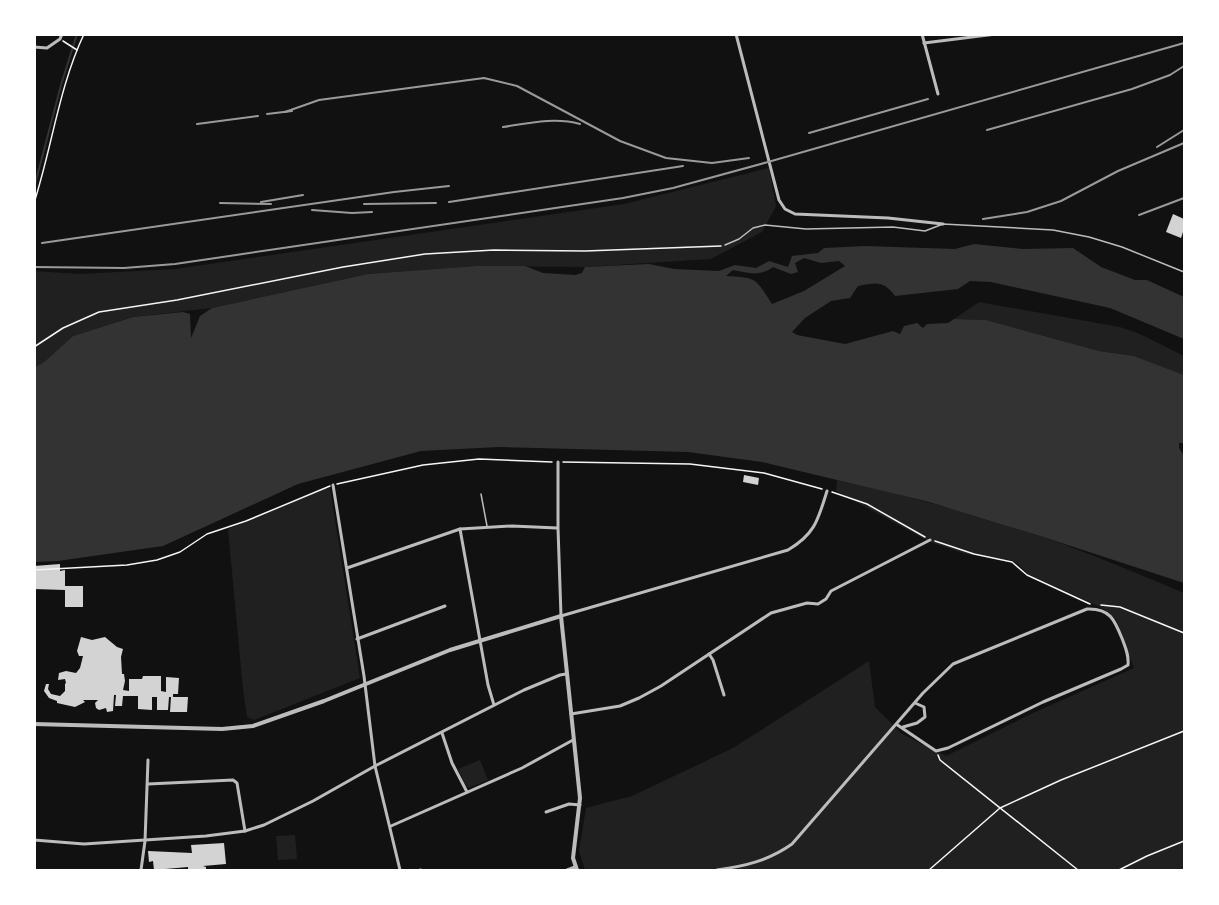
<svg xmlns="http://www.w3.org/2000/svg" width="1219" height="905" font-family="'Archivo Narrow',sans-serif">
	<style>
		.green { fill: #202020 }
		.water { fill: #333; fill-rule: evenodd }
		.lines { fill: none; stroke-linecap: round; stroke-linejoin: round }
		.stream { stroke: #333; stroke-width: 2 }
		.building { fill: #d3d3d3 }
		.path { stroke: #f5f5f5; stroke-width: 1.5 }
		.service { stroke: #bcbcbc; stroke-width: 1.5 }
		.minor { stroke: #bcbcbc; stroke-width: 3 }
		.tertiary { stroke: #bcbcbc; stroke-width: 4 }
		.rail { stroke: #9a9a9a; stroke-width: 2 }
	</style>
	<rect width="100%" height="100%" fill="#111"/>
	<!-- green -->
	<g class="green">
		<polygon points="769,168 776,206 762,232 711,259 585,267 476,266 368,274 212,308 132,317 73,336 43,363 35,367 34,271 80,274 175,269 624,204"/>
		<polygon points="979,302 1120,327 1140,334 1184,356 1184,375 1134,356 1099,351 986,320 954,319"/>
		<path d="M837,480C905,496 974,513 1040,536C1089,553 1137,573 1184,593V870H585L579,851L586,808L632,796L733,748L869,661L875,707L902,734L946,756L1033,713L1134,668L1116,619L1102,608L1028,574L1018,564L1011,560L966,554L930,542L836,491Z"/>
		<polygon points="330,488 360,678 254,720 247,717 243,689 228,529 320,490"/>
		<polygon points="480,760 488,780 469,788 465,784 458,769"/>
		<polygon points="295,835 297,859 278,860 276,836"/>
	</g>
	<!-- water -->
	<path class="water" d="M974,244L1023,249L1073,248L1101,267L1135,280H1147L1184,297V339L1110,308L991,282L970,281L958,289L895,296C883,280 876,283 858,286L850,298L831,301L805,318L792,332L797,335L845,344L893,331L900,334L904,326L917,323L923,328L927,324L948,323L954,319L986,320L1099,351L1134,356L1184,375V443H1179V448L1184,456V583L1037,535L929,502L762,462L688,452L499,447L421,451L298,484L163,546L58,561L35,562V367L43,363L73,336L133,317L183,312L190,314L191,338L200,316L212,308L368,274L476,266H525L543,273L575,275L582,273L585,267L649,264L674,269L719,271L735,265L756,268L769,261L788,267L792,256L818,253L824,248L865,246L955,249ZM804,258L821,263L839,261L845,266L804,291L772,304C755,278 758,278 726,276L733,270C749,273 759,277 773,267L791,274L798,272L795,263Z"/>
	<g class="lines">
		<!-- stream -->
		<polyline class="stream" points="34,188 61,85 77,34"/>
	</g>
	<!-- building -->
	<g class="building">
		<polygon points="1173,214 1184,219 1184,229 1181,238 1166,232"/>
		<polygon points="744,475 759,478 758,485 743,482"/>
		<polygon points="60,564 60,571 65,570 65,586 83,586 83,607 65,607 65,590 34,589 34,566"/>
		<polygon points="81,637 92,640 105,637 117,647 123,649 121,657 122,674 124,674 125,681 123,690 129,691 129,679 142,679 143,676 161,676 161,691 166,692 166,677 179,678 178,694 173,694 173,697 188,697 187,712 170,712 171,697 169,697 168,710 157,710 157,697 152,697 152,710 138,709 138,696 123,696 122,706 115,706 116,695 114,695 113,711 107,712 106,708 99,710 96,708 95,703 98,700 83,700 85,702 75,707 57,703 57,701 49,698 44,691 46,684 49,684 48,689 51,694 60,696 65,691 65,684 66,683 65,679 58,680 59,673 66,671 76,673 80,668 83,656 79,656 77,651"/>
		<polygon points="224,843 226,864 203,866 206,867 206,870 188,870 188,867 154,870 153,861 149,862 148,851 192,853 191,845"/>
	</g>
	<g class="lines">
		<!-- path -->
		<g class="path">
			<polyline points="63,41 77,50"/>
			<path d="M34,203C52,147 59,87 84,34"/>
			<polyline points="34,347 63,328 99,312 177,300 343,267 425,254 494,250 585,251 721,246"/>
			<polyline points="563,462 690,464 764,473 822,489"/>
			<polyline points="337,484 423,465 479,459 552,462"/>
			<polyline points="832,492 867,504 925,537"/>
			<polyline points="935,541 974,554 1012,562 1027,575 1090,604"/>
			<polyline points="34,570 127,565 157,560 180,552 207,534 246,521 330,486"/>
			<polyline points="1101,605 1120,607 1184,633"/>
			<polyline points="938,755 940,760 1078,870"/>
			<polyline points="929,870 1000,808 1061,780 1184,731"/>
			<polyline points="1119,870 1147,856 1184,841"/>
		</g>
		<!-- service -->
		<g class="service">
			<polyline points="725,245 739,239 753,228 765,225 806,229 893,227 925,231 943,224 1053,230 1089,237 1122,247 1184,272"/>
			<polyline points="481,494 487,526"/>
		</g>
		<!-- minor -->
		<g class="minor">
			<polyline points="736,34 779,200 785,209 795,214 888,218 943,224"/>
			<polyline points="922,34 938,94"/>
			<polyline points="924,43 996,34"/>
			<polyline points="34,47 47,48 60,39 62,34"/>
			<path d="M558,462V528L561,616L788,550C815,534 818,520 827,491"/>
			<polyline points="333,485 364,676 375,766 400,870"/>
			<polyline points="460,529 488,685 494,705"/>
			<polyline points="347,568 460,529 512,526 557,528"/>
			<polyline points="357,639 445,606"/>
			<polyline points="709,654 713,660 724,695"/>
			<polyline points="571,714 620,706 639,698 661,686 771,613 807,603 818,604 826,599 831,591 930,540"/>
			<polyline points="903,727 917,723 925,717 924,707 915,703"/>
			<polyline points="442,733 452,763 467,792"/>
			<polyline points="148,784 233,780 237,783 245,831"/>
			<polyline points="546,812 569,804 580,805"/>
			<polyline points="391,826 522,768 573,740"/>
			<polyline points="34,840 84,844 206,836 245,831 264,825 313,801 375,766 524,690 560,675 566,674"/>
			<polyline points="141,870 145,841 148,760"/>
			<polyline points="420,870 421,870"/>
			<polyline points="567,870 575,867"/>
			<path d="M717,870C745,866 768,861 792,844L923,693L953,664L1087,609C1111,608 1115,621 1123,641C1126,649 1129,656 1128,665L1121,669L1043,702L948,748L936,751L896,724"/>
		</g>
		<!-- tertiary -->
		<polyline class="tertiary" points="34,724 222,729 253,726 324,701 450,650 561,616 580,798 573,858 577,870"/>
		<!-- rail -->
		<g class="rail">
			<polyline points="285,112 319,100 484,78 517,86 620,141 666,158 712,163 749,158"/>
			<polyline points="267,114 292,111"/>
			<polyline points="197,124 258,116"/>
			<path d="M503,127C529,123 555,117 580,124"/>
			<polyline points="987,130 1132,89 1170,75 1184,66"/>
			<polyline points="809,133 928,99"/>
			<polyline points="1157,147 1184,130"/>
			<polyline points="261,202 303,195"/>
			<polyline points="449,202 683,166"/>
			<polyline points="220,203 271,204"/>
			<polyline points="364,204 436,203"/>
			<polyline points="312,210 352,213 372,212"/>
			<polyline points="1139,215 1184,198"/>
			<polyline points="983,219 1027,212 1061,201 1118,171 1184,143"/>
			<polyline points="42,243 394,192 449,186"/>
			<polyline points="34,267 124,268 175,264 623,198 673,188 768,162 1184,43"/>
		</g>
	</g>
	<!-- border -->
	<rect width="1219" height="905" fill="none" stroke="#ffffff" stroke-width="72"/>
</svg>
